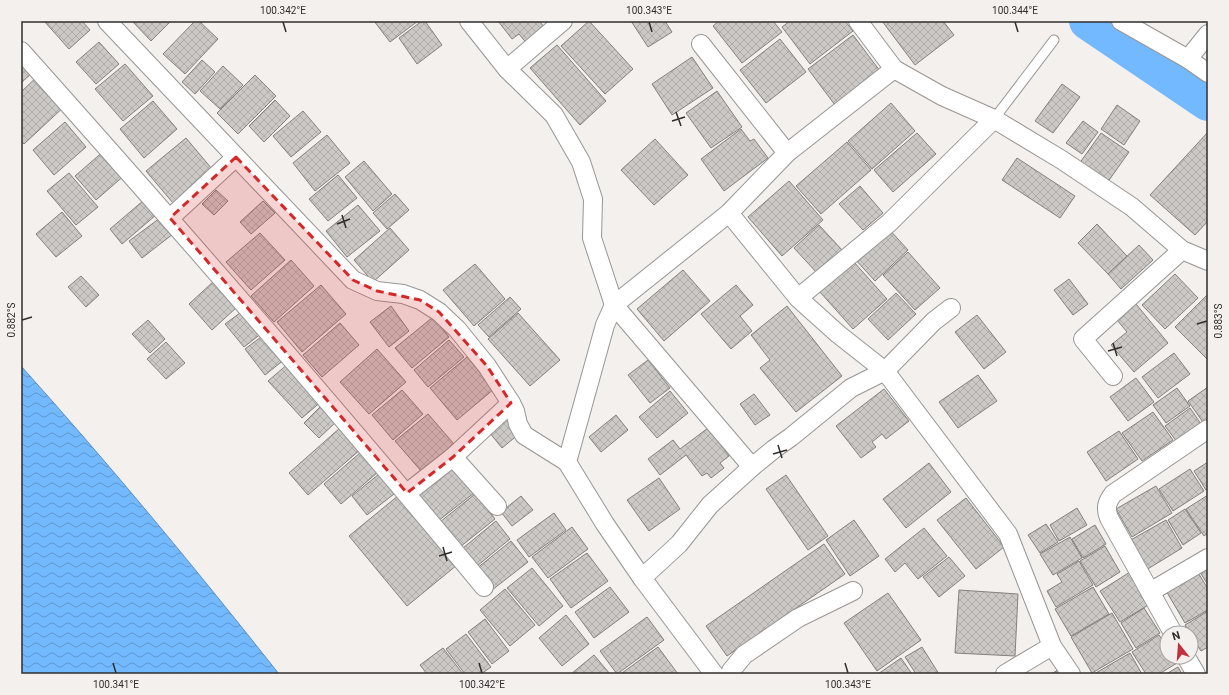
<svg xmlns="http://www.w3.org/2000/svg" width="1229" height="695" font-family="Roboto,sans-serif">
	<style>
		.water { fill: url(#water-waves); stroke: #5e8fc0 }
		.lines { fill: none; stroke-linecap: round; stroke-linejoin: round }
		.river { stroke: #72b9ff; stroke-width: 38 }
		.building { fill: url(#building-cross-hatch); stroke: #83807e }
		.lane-casing { stroke: #989593; stroke-width: 11 }
		.street-casing { stroke: #989593; stroke-width: 20 }
		.lane { stroke: #fff; stroke-width: 9 }
		.street { stroke: #fff; stroke-width: 18 }
		.marked { fill: #d62828; fill-opacity: 0.2; stroke: #d62828; stroke-width: 3; stroke-dasharray: 8 5; stroke-linejoin: round }
		.ticks { fill: none; stroke: #2f2e2d; stroke-width: 1.5 }
		.neatline { fill: none; stroke: #2f2e2d; stroke-width: 1.5 }
		.ticks-label { font-size: 10px; text-anchor: middle; fill: #2f2e2d }
	</style>
	<defs>
		<pattern id="water-waves" width="16" height="10" patternUnits="userSpaceOnUse"><rect width="16" height="10" fill="#72b9ff"/><path d="M0 5q4-4 8 0t8 0" fill="none" stroke="#5e97cf"/></pattern>
		<pattern id="building-cross-hatch" width="8" height="8" patternUnits="userSpaceOnUse"><rect width="8" height="8" fill="#cbc8c6"/><path d="M0 0l8 8M0 8l8-8" fill="none" stroke="#afacaa"/></pattern>
	</defs>
	<rect width="100%" height="100%" fill="#f4f0ee"/>
	<!-- water -->
	<path class="water" d="M21,366C110,465 196,569 279,674H21Z"/>
	<g class="lines">
		<!-- river -->
		<polyline class="river" points="1088,21 1208,102"/>
	</g>
	<!-- building -->
	<g class="building">
		<polygon points="44,21 82,21 90,30 69,49"/>
		<polygon points="132,21 171,21 151,41"/>
		<polygon points="195,21 199,21 218,39 185,74 163,54"/>
		<polygon points="374,21 418,21 390,42"/>
		<polygon points="422,21 425,21 442,45 417,64 399,38"/>
		<polygon points="498,21 539,21 547,30 528,45 519,34 512,39"/>
		<polygon points="589,21 633,69 605,94 561,46"/>
		<polygon points="631,21 665,21 672,32 648,47"/>
		<polygon points="719,21 773,21 782,32 742,63 713,26"/>
		<polygon points="790,21 845,21 853,31 810,64 782,27"/>
		<polygon points="882,21 943,21 954,35 915,65"/>
		<polygon points="853,35 880,71 835,105 808,69"/>
		<polygon points="780,39 806,72 766,103 740,70"/>
		<polygon points="99,42 119,64 96,84 76,62"/>
		<polygon points="557,45 606,101 580,125 530,68"/>
		<polygon points="692,57 713,88 672,115 652,84"/>
		<polygon points="21,58 33,72 21,83"/>
		<polygon points="202,60 215,72 195,94 182,82"/>
		<polygon points="125,64 153,96 123,121 95,89"/>
		<polygon points="223,66 243,85 220,109 200,91"/>
		<polygon points="40,74 67,104 24,144 21,141 21,92"/>
		<polygon points="255,75 276,96 238,134 217,113"/>
		<polygon points="1062,84 1080,97 1053,133 1035,121"/>
		<polygon points="717,91 742,127 711,148 686,113"/>
		<polygon points="275,100 290,116 264,142 249,126"/>
		<polygon points="153,101 177,129 144,158 120,129"/>
		<polygon points="891,103 915,131 872,169 848,141"/>
		<polygon points="1117,105 1140,121 1124,145 1101,129"/>
		<polygon points="303,111 321,132 291,157 273,136"/>
		<polygon points="1083,121 1098,132 1082,154 1066,143"/>
		<polygon points="65,122 86,147 54,175 33,150"/>
		<polygon points="741,129 750,141 754,139 768,158 724,191 701,159"/>
		<polygon points="1208,132 1208,221 1195,235 1150,195"/>
		<polygon points="917,133 936,154 893,192 874,170"/>
		<polygon points="1101,133 1129,152 1107,183 1079,164"/>
		<polygon points="327,135 350,163 315,191 293,163"/>
		<polygon points="186,138 212,169 173,203 146,171"/>
		<polygon points="655,139 688,175 654,205 621,170"/>
		<polygon points="847,142 871,170 821,214 796,186"/>
		<polygon points="105,150 126,174 96,200 75,176"/>
		<polygon points="1017,158 1075,196 1060,218 1002,180"/>
		<polygon points="364,161 392,194 373,211 345,177"/>
		<polygon points="69,173 98,207 76,225 47,191"/>
		<polygon points="338,175 357,198 328,221 309,199"/>
		<polygon points="789,181 823,220 782,256 748,217"/>
		<polygon points="860,186 883,213 863,230 839,204"/>
		<polygon points="216,190 228,201 214,215 202,204"/>
		<polygon points="395,194 409,210 387,229 373,213"/>
		<polygon points="144,200 156,215 122,244 110,229"/>
		<polygon points="263,201 275,213 251,234 240,222"/>
		<polygon points="358,205 380,231 347,257 326,231"/>
		<polygon points="62,212 82,236 56,257 36,234"/>
		<polygon points="160,218 173,234 142,258 129,241"/>
		<polygon points="1097,224 1127,256 1108,274 1078,243"/>
		<polygon points="819,225 842,250 817,273 794,248"/>
		<polygon points="390,228 409,250 373,282 354,260"/>
		<polygon points="888,228 908,250 875,281 854,258"/>
		<polygon points="260,233 285,260 251,290 226,262"/>
		<polygon points="1139,245 1153,260 1121,289 1108,274"/>
		<polygon points="908,252 940,288 915,310 883,275"/>
		<polygon points="291,260 314,286 274,322 251,296"/>
		<polygon points="853,261 887,299 853,329 820,292"/>
		<polygon points="475,264 505,299 474,326 443,290"/>
		<polygon points="683,270 710,301 664,341 637,309"/>
		<polygon points="1175,274 1198,298 1165,329 1142,305"/>
		<polygon points="81,276 99,295 86,307 68,287"/>
		<polygon points="1069,279 1088,304 1073,315 1054,290"/>
		<polygon points="214,281 237,307 212,330 189,304"/>
		<polygon points="321,285 346,314 302,352 277,322"/>
		<polygon points="736,285 753,305 740,316 752,331 731,349 701,314"/>
		<polygon points="896,293 916,314 888,340 868,319"/>
		<polygon points="1208,294 1208,358 1207,359 1175,327"/>
		<polygon points="510,297 521,309 489,337 478,325"/>
		<polygon points="1136,304 1168,343 1134,372 1111,345 1127,332 1117,320"/>
		<polygon points="391,306 409,331 389,347 370,322"/>
		<polygon points="787,306 842,376 796,412 760,368 770,360 751,335"/>
		<polygon points="244,310 262,333 244,347 225,324"/>
		<polygon points="518,313 560,360 530,386 488,339"/>
		<polygon points="977,315 1006,352 984,369 955,332"/>
		<polygon points="433,317 449,337 412,368 395,348"/>
		<polygon points="148,320 165,339 150,353 132,334"/>
		<polygon points="340,323 359,345 322,377 303,355"/>
		<polygon points="265,334 285,359 265,375 245,349"/>
		<polygon points="449,340 464,357 428,387 414,370"/>
		<polygon points="166,342 185,363 166,379 147,359"/>
		<polygon points="377,349 406,382 369,414 340,382"/>
		<polygon points="1174,353 1190,374 1158,398 1142,377"/>
		<polygon points="467,357 494,389 457,420 430,388"/>
		<polygon points="648,360 670,388 650,403 628,375"/>
		<polygon points="289,363 323,400 302,418 268,381"/>
		<polygon points="978,375 997,401 958,428 939,402"/>
		<polygon points="1136,378 1154,402 1128,421 1110,397"/>
		<polygon points="1208,387 1208,422 1205,425 1188,401"/>
		<polygon points="1177,388 1190,406 1166,423 1153,405"/>
		<polygon points="884,389 909,421 886,439 882,434 872,442 876,447 861,458 836,426"/>
		<polygon points="402,390 423,414 393,440 372,415"/>
		<polygon points="670,391 688,413 657,438 639,417"/>
		<polygon points="754,394 770,415 755,425 740,404"/>
		<polygon points="321,406 336,422 319,438 304,423"/>
		<polygon points="1190,408 1201,424 1177,442 1165,426"/>
		<polygon points="1153,412 1173,440 1142,461 1122,433"/>
		<polygon points="428,414 454,444 422,472 395,441"/>
		<polygon points="616,415 628,430 601,452 589,437"/>
		<polygon points="507,418 519,434 502,448 489,432"/>
		<polygon points="341,427 361,449 308,495 289,473"/>
		<polygon points="708,428 729,456 720,463 724,468 711,478 707,473 702,476 686,455 660,475 648,459 673,440 680,449"/>
		<polygon points="1119,431 1138,459 1106,481 1087,452"/>
		<polygon points="361,452 378,472 341,504 324,484"/>
		<polygon points="1208,462 1208,489 1206,490 1194,471"/>
		<polygon points="929,463 951,492 906,528 883,499"/>
		<polygon points="452,465 474,493 438,521 416,493"/>
		<polygon points="1190,469 1204,491 1173,511 1159,489"/>
		<polygon points="379,474 394,494 367,515 352,496"/>
		<polygon points="786,475 828,536 808,550 766,489"/>
		<polygon points="659,478 680,509 649,531 627,500"/>
		<polygon points="1156,486 1172,513 1132,537 1116,509"/>
		<polygon points="475,494 495,519 460,547 440,522"/>
		<polygon points="399,495 457,565 407,606 349,536"/>
		<polygon points="1208,495 1208,533 1204,536 1186,509"/>
		<polygon points="521,496 533,510 512,526 501,512"/>
		<polygon points="966,498 1004,547 976,569 937,520"/>
		<polygon points="1077,508 1087,525 1059,541 1050,525"/>
		<polygon points="1185,509 1201,533 1183,545 1168,520"/>
		<polygon points="554,513 566,530 529,557 517,540"/>
		<polygon points="854,520 879,556 850,576 826,540"/>
		<polygon points="1166,520 1182,548 1146,570 1129,541"/>
		<polygon points="496,521 510,539 477,566 463,548"/>
		<polygon points="1046,524 1058,542 1040,553 1028,535"/>
		<polygon points="1095,525 1106,544 1083,558 1072,539"/>
		<polygon points="572,527 588,549 548,578 532,557"/>
		<polygon points="924,528 947,556 918,579 905,563 895,572 885,559"/>
		<polygon points="1070,537 1082,558 1053,575 1040,554"/>
		<polygon points="511,541 528,562 492,590 476,569"/>
		<polygon points="824,544 845,574 727,656 706,626"/>
		<polygon points="1105,546 1120,572 1096,587 1080,561"/>
		<polygon points="587,553 608,581 571,608 550,579"/>
		<polygon points="949,557 965,576 939,597 923,577"/>
		<polygon points="1079,561 1093,585 1056,607 1047,591 1062,582 1057,574"/>
		<polygon points="532,568 563,606 539,626 507,588"/>
		<polygon points="1208,568 1208,585 1200,572"/>
		<polygon points="1197,571 1208,589 1208,610 1185,623 1165,589"/>
		<polygon points="1130,572 1150,604 1120,622 1100,591"/>
		<polygon points="610,587 629,612 594,638 575,612"/>
		<polygon points="1093,587 1109,614 1071,636 1055,609"/>
		<polygon points="505,589 535,625 510,646 480,610"/>
		<polygon points="959,590 1018,594 1015,656 955,653"/>
		<polygon points="888,593 921,640 877,671 844,623"/>
		<polygon points="1144,608 1160,633 1136,648 1121,623"/>
		<polygon points="1208,611 1208,647 1201,651 1191,636 1191,633 1189,633 1185,625"/>
		<polygon points="1112,613 1133,649 1092,673 1071,637"/>
		<polygon points="566,615 589,644 562,666 539,638"/>
		<polygon points="647,617 664,640 617,674 600,651"/>
		<polygon points="485,619 509,651 492,664 468,632"/>
		<polygon points="466,634 491,667 481,674 465,674 446,649"/>
		<polygon points="1159,635 1167,647 1167,657 1173,657 1177,663 1159,674 1146,674 1132,652"/>
		<polygon points="658,647 678,674 623,674 622,673"/>
		<polygon points="922,647 939,674 916,674 905,657"/>
		<polygon points="443,648 463,674 427,674 420,665"/>
		<polygon points="1130,653 1142,674 1094,674"/>
		<polygon points="594,655 610,674 571,674"/>
		<polygon points="901,658 912,674 878,674"/>
		<polygon points="1178,667 1182,674 1166,674"/>
		<polygon points="1058,670 1061,674 1051,674"/>
	</g>
	<g class="lines">
		<defs>
			<polyline id="lane" points="994,119 1054,40"/>
			<g id="street">
				<polyline points="107,21 353,280 377,291 403,294 420,300 439,312 457,329 487,366 511,403 515,411 518,424 524,435 567,462"/>
				<polyline points="469,21 507,69 554,115 581,162 593,199 592,238 614,305 752,467"/>
				<polyline points="858,21 894,69 942,96 994,119 1062,160 1132,207 1182,250 1208,261"/>
				<polyline points="1121,21 1188,59 1208,73"/>
				<polyline points="701,44 787,153"/>
				<path d="M21,51C178,227 334,405 484,587"/>
				<polyline points="1188,59 1208,34"/>
				<polyline points="507,69 563,21"/>
				<polyline points="729,213 798,298 838,334 885,371 1008,534 1052,646 1071,674"/>
				<polyline points="170,218 236,157"/>
				<polyline points="798,298 889,223 994,119"/>
				<polyline points="1113,376 1083,339 1182,250"/>
				<polyline points="453,457 497,506"/>
				<polyline points="407,493 453,457 511,403"/>
				<polyline points="642,578 679,544 710,505 752,467 774,449 791,437 851,388 885,371 934,321 951,308"/>
				<polyline points="1150,592 1208,558"/>
				<path d="M1173,633L1109,518C1105,508 1107,502 1113,494L1208,429"/>
				<polyline points="1186,657 1196,674"/>
				<polyline points="714,674 642,578 605,524 567,462 605,325 614,305 729,213 787,153 894,69"/>
				<polyline points="730,674 731,671 744,655 798,618 853,591"/>
				<polyline points="1005,674 1052,646"/>
			</g>
		</defs>
		<!-- lane casing -->
		<use href="#lane" class="lane-casing"/>
		<!-- street casing -->
		<use href="#street" class="street-casing"/>
		<!-- lane -->
		<use href="#lane" class="lane"/>
		<!-- street -->
		<use href="#street" class="street"/>
	</g>
	<!-- marked area -->
	<path class="marked" d="M236,157L353,280L377,291L420,300L439,312L487,366L511,403L453,457L407,493L170,218Z"/>
	<!-- ticks -->
	<path class="ticks" d="M283,22L286,32M649,22L652,32M1015,22L1018,32M676,112L681,126M672,121L685,117M342,215L346,228M337,224L350,219M22,320L32,317M1197,324L1207,321M1113,343L1117,356M1108,351L1122,347M778,445L782,458M773,454L787,450M443,547L447,561M439,556L452,552M113,663L116,673M479,663L482,673M845,663L848,673"/>
	<!-- border -->
	<rect width="1229" height="695" fill="none" stroke="#f4f0ee" stroke-width="44"/>
	<!-- north arrow -->
	<g transform="translate(1179 645) rotate(343)"><circle r="19" fill="#f4f0ee" stroke="#a5a2a1"/>
	<path d="M0-3L7 15L0 10L-7 15Z" fill="#c13140"/>
	<text y="-6" font-size="11" font-weight="bold" text-anchor="middle" fill="#2f2e2d">N</text>
	</g>
	<rect x="22" y="22" width="1185" height="651" class="neatline"/>
	<g class="ticks-label">
		<text x="283" y="14">100.342°E</text>
		<text x="649" y="14">100.343°E</text>
		<text x="1015" y="14">100.344°E</text>
		<text transform="translate(11 320) rotate(-90)" y="4">0.882°S</text>
		<text transform="translate(1218 321) rotate(-90)" y="4">0.883°S</text>
		<text x="116" y="688">100.341°E</text>
		<text x="482" y="688">100.342°E</text>
		<text x="848" y="688">100.343°E</text>
	</g>
</svg>
